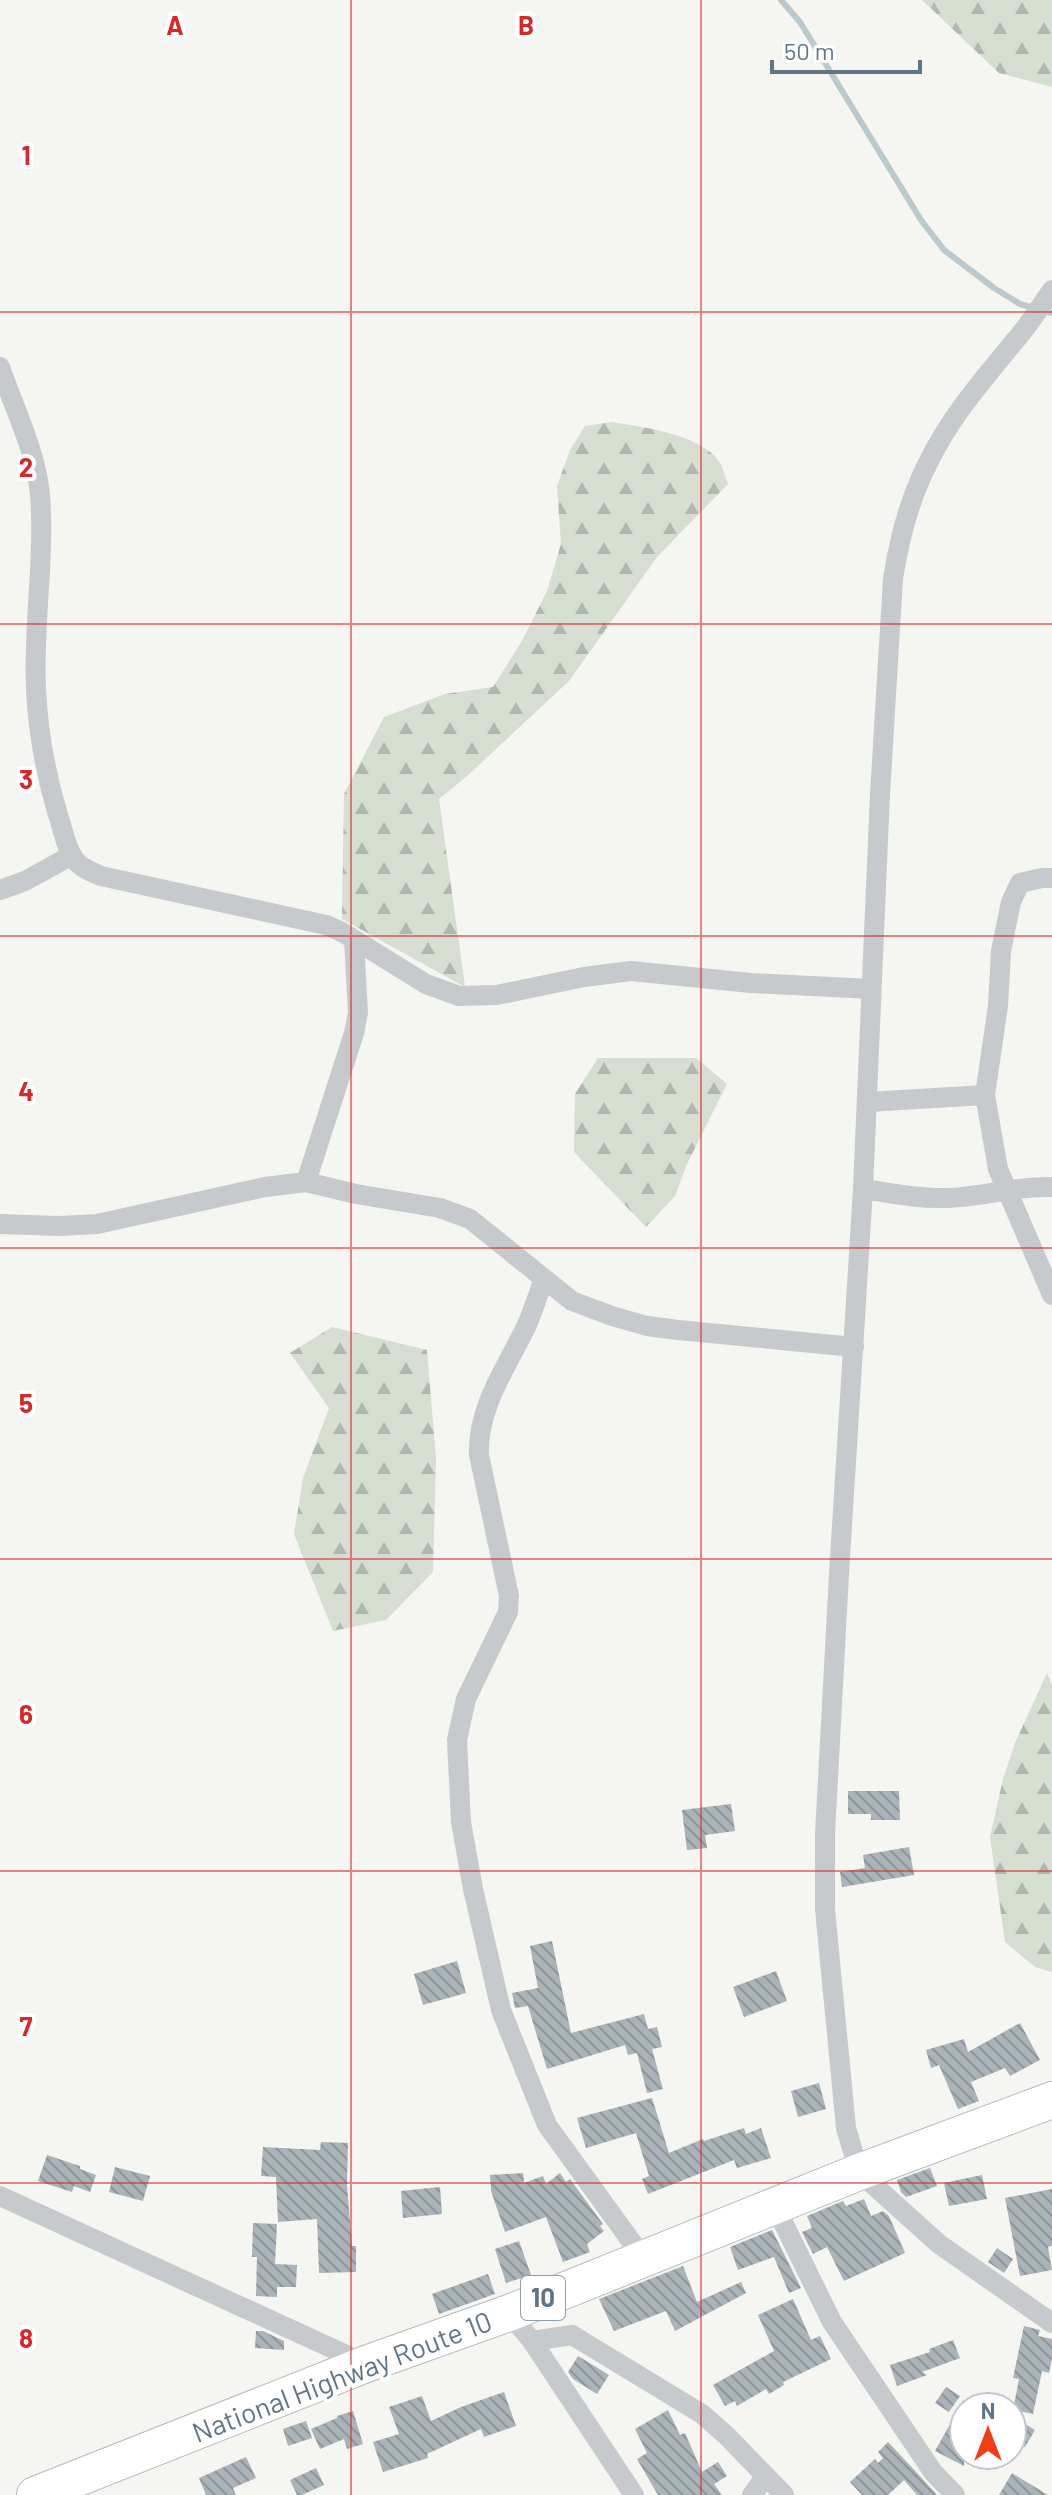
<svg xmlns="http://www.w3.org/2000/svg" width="1052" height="2495" font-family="Barlow,sans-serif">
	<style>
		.forest { fill: url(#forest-firs) }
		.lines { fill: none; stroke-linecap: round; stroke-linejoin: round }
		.stream { stroke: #bbc8cc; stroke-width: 6 }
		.building { fill: url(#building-back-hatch) }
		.highway-casing { stroke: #b6babd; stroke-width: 38 }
		.street { stroke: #c7cacd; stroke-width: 20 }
		.highway { stroke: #fff; stroke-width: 36 }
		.grid { fill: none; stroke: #d62828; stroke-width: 2; stroke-opacity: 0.55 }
		.labels { text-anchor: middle; stroke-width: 8; stroke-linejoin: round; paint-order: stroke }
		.shield { fill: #fff; stroke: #909fa9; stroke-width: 2 }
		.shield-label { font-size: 26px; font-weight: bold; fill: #617684 }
		.street-label { font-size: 28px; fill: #617684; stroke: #fff }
		.grid-label { font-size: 26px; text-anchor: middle; font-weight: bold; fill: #d62828; stroke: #fff; stroke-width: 8; stroke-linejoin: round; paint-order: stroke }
	</style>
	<defs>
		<pattern id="forest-firs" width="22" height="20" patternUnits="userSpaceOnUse" patternTransform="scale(2)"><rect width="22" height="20" fill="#d6ddd1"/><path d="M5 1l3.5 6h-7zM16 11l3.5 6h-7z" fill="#b1b8af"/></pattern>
		<pattern id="building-back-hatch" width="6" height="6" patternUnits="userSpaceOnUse" patternTransform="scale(2)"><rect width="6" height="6" fill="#aab3b8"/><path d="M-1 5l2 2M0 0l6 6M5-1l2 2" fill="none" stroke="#8e969b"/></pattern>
	</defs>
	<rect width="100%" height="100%" fill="#f5f5f1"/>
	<!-- forest -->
	<g class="forest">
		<polygon points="922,0 1052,0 1052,87 999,73"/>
		<path d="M612,422C643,427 698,434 718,460C723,466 725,477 728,484L657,557L569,681L466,777L439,799L465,987L342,919L344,794L384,717L445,694L493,687L522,641L547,591L561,544L557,486L570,450L585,426Z"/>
		<polygon points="598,1058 696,1058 727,1084 687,1164 675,1196 646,1227 574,1152 575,1094"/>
		<polygon points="332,1327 427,1350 436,1459 433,1572 386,1620 333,1631 294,1534 303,1478 329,1408 290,1353"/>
		<polygon points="1047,1673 1052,1685 1052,1972 1035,1967 1005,1942 990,1837 1003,1779 1015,1743"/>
	</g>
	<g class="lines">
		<!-- stream -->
		<polyline class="stream" points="781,0 800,22 921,220 944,250 994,288 1020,304 1052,313"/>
	</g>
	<!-- building -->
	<g class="building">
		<polygon points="848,1791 899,1791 900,1820 871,1820 871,1814 848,1814"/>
		<polygon points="731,1804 735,1831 705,1835 707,1848 687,1850 682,1810"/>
		<polygon points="909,1847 914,1875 842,1887 840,1872 865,1868 863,1855"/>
		<polygon points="552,1941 571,2033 644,2014 648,2029 657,2027 662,2047 652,2049 663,2089 647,2093 637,2053 628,2055 625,2045 547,2069 528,2006 515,2008 512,1993 538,1988 530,1946"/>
		<polygon points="457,1961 466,1993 423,2005 414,1974"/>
		<polygon points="776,1971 787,2001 744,2017 733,1987"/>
		<polygon points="1020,2023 1040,2060 1010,2076 1005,2068 971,2082 979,2101 958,2109 939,2065 931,2068 926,2050 964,2039 968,2052"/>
		<polygon points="819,2083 826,2109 798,2117 791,2091"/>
		<polygon points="652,2098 669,2153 703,2139 704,2141 744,2128 746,2134 761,2128 771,2158 737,2168 734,2160 648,2194 642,2179 649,2176 636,2133 586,2148 577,2118"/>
		<polygon points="321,2142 348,2143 347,2185 352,2246 356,2246 356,2272 319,2273 317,2219 278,2222 276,2177 261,2176 263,2147 320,2150"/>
		<polygon points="47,2155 80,2166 80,2169 96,2175 90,2192 74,2186 72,2192 38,2181"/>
		<polygon points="115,2167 150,2176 143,2201 109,2192"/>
		<polygon points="930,2168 937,2186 906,2197 901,2192 897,2180"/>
		<polygon points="523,2173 524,2183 543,2176 546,2184 560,2173 566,2182 570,2179 603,2224 600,2226 604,2231 587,2244 590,2252 563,2262 546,2217 505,2232 491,2191 490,2175"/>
		<polygon points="982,2175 987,2199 949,2206 944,2183"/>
		<polygon points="440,2187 442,2214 403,2218 401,2191"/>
		<polygon points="1052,2189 1052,2246 1048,2247 1052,2270 1020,2276 1005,2198"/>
		<polygon points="864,2199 871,2216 883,2211 889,2216 905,2253 844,2281 827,2247 813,2254 802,2232 812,2228 807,2216 843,2201 846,2206"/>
		<polygon points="253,2223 277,2224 275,2264 297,2265 296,2287 277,2287 277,2297 256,2296 257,2257 252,2257"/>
		<polygon points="772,2230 801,2288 789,2293 774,2257 738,2270 730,2247"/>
		<polygon points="519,2241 531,2275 506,2283 495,2249"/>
		<polygon points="997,2248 1013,2259 1004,2273 988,2262"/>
		<polygon points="683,2266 697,2302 741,2282 746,2293 675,2331 666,2311 614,2331 599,2299"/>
		<polygon points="488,2274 495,2294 439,2314 432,2294"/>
		<polygon points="793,2299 811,2340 820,2336 831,2359 783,2382 784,2385 769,2394 766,2389 737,2406 735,2401 725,2406 713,2385 774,2351 758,2315"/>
		<polygon points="1024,2326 1040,2330 1038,2336 1052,2339 1052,2358 1049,2373 1042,2371 1033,2414 1013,2410 1019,2379 1013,2378"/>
		<polygon points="256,2331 263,2331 284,2341 284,2350 255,2348"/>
		<polygon points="953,2340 960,2358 922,2372 927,2375 897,2386 890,2365 930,2352 929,2349"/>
		<polygon points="578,2356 609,2375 597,2394 573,2379 568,2372"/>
		<polygon points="946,2387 960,2396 949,2412 935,2403"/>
		<polygon points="504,2392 516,2426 484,2437 481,2429 427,2454 428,2458 383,2472 373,2442 399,2434 389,2407 422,2396 431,2421 461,2407"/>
		<polygon points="964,2399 964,2466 935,2451"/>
		<polygon points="668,2410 680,2435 685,2433 702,2472 718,2462 727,2476 714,2484 722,2495 658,2495 637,2459 647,2453 635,2429"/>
		<polygon points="353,2411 363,2444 347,2449 344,2439 320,2449 311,2429 337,2418 337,2416"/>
		<polygon points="306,2421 312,2438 288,2446 283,2429"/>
		<polygon points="1022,2422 1035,2430 1025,2447 1012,2439"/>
		<polygon points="888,2442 919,2475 937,2495 917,2495 904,2480 888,2495 862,2495 850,2482 875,2459 878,2463 883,2458 878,2452"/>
		<polygon points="246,2457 256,2478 233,2488 236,2495 206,2495 199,2478"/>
		<polygon points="316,2468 324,2485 302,2495 297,2495 290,2480"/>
		<polygon points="1012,2473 1048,2495 999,2495"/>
	</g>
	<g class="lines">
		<defs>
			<polyline id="highway" points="35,2495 366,2364 509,2313 859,2172 1052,2100"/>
		</defs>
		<!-- highway casing -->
		<use href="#highway" class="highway-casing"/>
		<!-- street -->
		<g class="street">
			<path d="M1052,290C1042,304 1033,318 1023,331C989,373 953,412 929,461C910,497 899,540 893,579L880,794L863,1189L839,1574L825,1834V1909L846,2128L859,2172L939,2244L1052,2323"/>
			<path d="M0,367C14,408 36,451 40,495C45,559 33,624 36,689C38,731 46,775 58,815C63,829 66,849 75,860C81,868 92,872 101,876L326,925L342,932L426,984L459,996L497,995L584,977L631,971L751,983L871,989"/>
			<polyline points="1052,878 1042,878 1020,883 1011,902 1001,951 998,1006 985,1095 998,1169 1052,1295"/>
			<polyline points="0,890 25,881 72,855"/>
			<polyline points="868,1102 985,1095"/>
			<polyline points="306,1182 354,1033 358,1013 354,940"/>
			<path d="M863,1189C890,1193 918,1199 945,1198C982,1197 1014,1186 1052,1187"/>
			<polyline points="0,1224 59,1226 97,1224 265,1187 306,1182 356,1194 440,1208 470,1219 572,1301 612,1316 647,1326 678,1330 854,1347"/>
			<path d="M544,1279C538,1295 533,1311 526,1327C506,1368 477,1408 479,1455L509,1596L508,1612L466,1699L457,1740L461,1822L473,1889L501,2010L547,2125L644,2259"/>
			<polyline points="0,2196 366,2364"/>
			<polyline points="775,2206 832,2322 933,2472 955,2495"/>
			<polyline points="509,2313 532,2341 634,2495"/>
			<polyline points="532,2341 572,2335 702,2414 727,2436 784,2495"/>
			<polyline points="752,2495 765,2477"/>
		</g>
		<!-- highway -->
		<use href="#highway" class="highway"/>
	</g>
	<!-- grid -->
	<path class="grid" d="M351,0V2495M701,0V2495M0,312H1052M0,624H1052M0,936H1052M0,1248H1052M0,1559H1052M0,1871H1052M0,2183H1052"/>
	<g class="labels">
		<!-- shield labels -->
		<rect class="shield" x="521" y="2276" width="44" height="44" rx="6"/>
		<g class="shield-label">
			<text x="543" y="2307">10</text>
		</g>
		<!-- street labels -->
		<g class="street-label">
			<text transform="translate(342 2377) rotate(-21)" y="10">National Highway Route 10</text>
		</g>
	</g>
	<g class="grid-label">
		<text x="175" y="35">A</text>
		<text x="526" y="35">B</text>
		<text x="26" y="165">1</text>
		<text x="26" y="477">2</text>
		<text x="26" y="789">3</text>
		<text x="26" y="1101">4</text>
		<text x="26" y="1413">5</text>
		<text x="26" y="1724">6</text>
		<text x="26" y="2036">7</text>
		<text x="26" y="2348">8</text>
	</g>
	<!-- north arrow -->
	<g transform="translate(988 2431)"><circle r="38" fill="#ffffff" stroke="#c0c8ce" stroke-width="2"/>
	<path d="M0-6L14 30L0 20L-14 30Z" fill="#f13f15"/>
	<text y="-12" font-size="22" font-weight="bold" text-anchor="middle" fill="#617684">N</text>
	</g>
	<!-- scale -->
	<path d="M772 60v12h148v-12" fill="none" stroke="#617684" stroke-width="4"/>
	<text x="784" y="60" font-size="24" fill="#617684" stroke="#ffffff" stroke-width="6" paint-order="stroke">50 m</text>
</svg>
